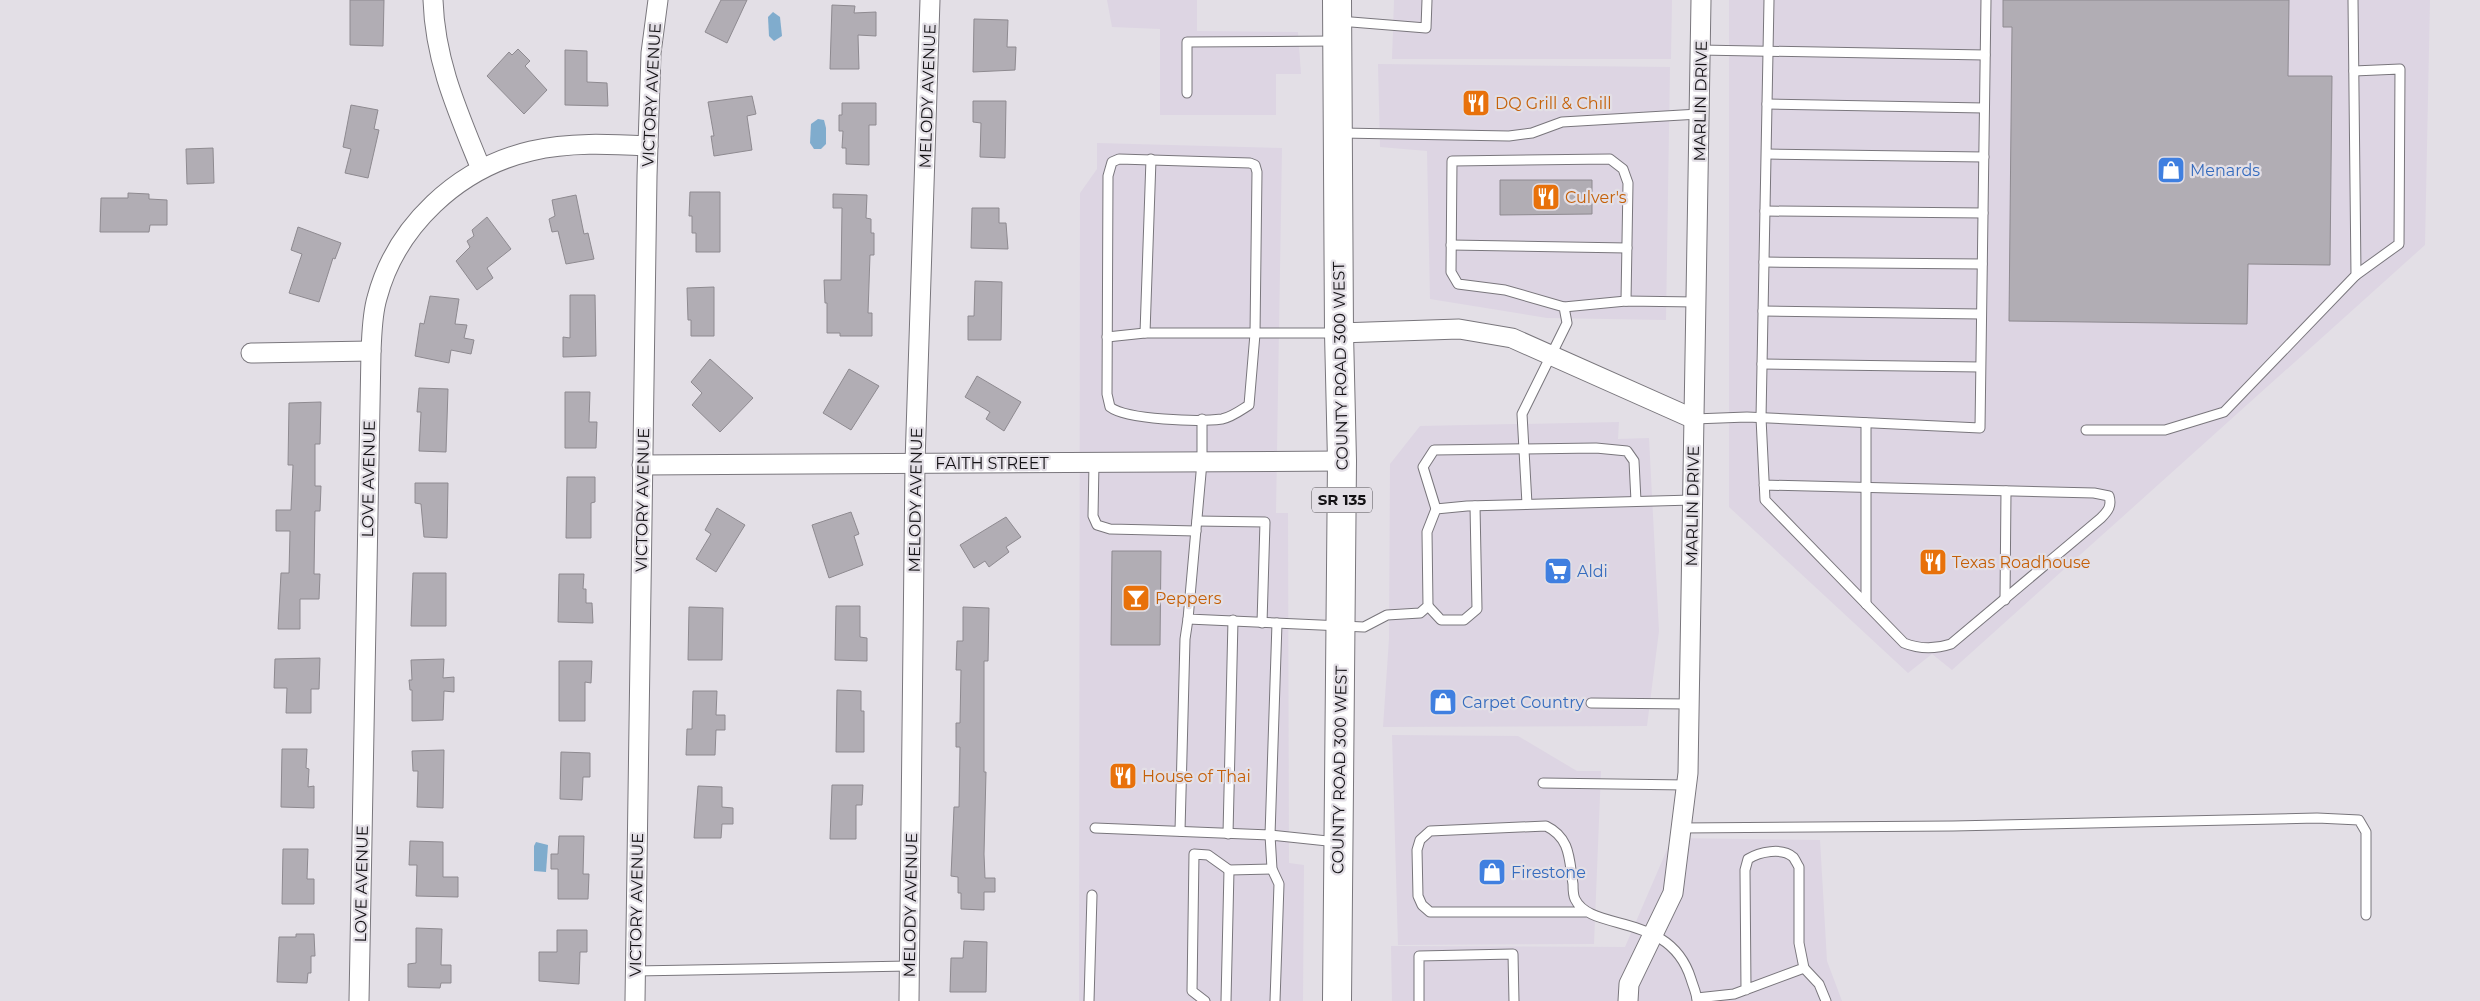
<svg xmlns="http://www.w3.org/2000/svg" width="2480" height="1001" font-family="Montserrat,sans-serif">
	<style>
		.built { fill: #ddd5e3 }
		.water { fill: #80accd }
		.building { fill: #b1adb4; stroke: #8e8a90 }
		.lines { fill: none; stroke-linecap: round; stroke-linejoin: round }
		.service-casing { stroke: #79767c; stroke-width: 11 }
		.minor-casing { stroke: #79767c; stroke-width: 21 }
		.primary-casing { stroke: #79767c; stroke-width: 30 }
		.service { stroke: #fff; stroke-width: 9 }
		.minor { stroke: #fff; stroke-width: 19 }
		.primary { stroke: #fff; stroke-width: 28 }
		.labels { text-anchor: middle; stroke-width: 4.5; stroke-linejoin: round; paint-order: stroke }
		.shield { fill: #e3dfe6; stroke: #525054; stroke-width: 1 }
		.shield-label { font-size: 15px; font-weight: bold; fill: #141215 }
		.street-label { font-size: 16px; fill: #141215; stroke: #e3dfe6 }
		.food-label { font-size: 16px; fill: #c56008; stroke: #e3dfe6; text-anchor: start }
		.shop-label { font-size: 16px; fill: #366cbe; stroke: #e3dfe6; text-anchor: start }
	</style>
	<rect width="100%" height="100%" fill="#e3dfe6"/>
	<!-- built -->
	<g class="built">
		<polygon points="1107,0 1197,0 1197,31 1298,32 1301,74 1276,74 1276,115 1160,115 1160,29 1112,27"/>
		<polygon points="1394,0 1672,0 1671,59 1392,59"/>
		<polygon points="1729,0 2430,0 2425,245 1952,670 1932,654 1908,673 1729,507"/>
		<polygon points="1378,64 1670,67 1666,320 1547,318 1430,299 1427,151 1380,147"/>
		<polygon points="1097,143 1282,148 1276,513 1288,513 1289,863 1304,865 1303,1001 1079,1001 1080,193 1097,169"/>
		<polygon points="1619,422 1618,439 1649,438 1659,631 1647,726 1383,727 1389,639 1390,464 1420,426"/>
		<polygon points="1392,735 1518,736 1577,771 1601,771 1594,944 1398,945"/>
		<polygon points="1672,838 1820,840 1827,961 1842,1001 1392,1001 1391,946 1625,947"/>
	</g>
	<!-- water -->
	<g class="water">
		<polygon points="773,12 780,17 782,36 774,41 769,36 768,17"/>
		<polygon points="818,119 824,120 826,128 826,144 821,149 814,149 810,143 811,124"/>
		<polygon points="536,842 548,845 546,872 534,871 534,846"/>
	</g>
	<!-- building -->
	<g class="building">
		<polygon points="350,0 384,0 383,46 350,45"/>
		<polygon points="721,0 747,0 727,43 705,32"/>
		<polygon points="2003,0 2289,0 2288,76 2332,76 2330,265 2248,264 2247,324 2009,321 2012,27 2003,27"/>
		<polygon points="832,5 855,6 854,13 876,12 876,36 858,35 859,69 830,69"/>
		<polygon points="974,19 1008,20 1007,47 1016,47 1015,70 973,72"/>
		<polygon points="518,49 530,61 525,66 547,90 524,114 487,76 509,52 512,55"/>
		<polygon points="565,50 587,51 587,82 607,83 608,106 565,105"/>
		<polygon points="752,96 756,114 747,116 752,150 714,156 711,136 714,136 708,102"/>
		<polygon points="973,101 1006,101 1005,158 980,157 981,123 973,122"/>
		<polygon points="842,103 876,103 876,125 869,125 869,165 846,164 846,148 842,148 843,131 839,131 839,115 842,115"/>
		<polygon points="351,105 378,110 374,129 379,130 368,178 345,173 351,149 343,147"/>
		<polygon points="213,148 214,183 187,184 186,149"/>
		<polygon points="1500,180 1592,180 1592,214 1500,215"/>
		<polygon points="690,192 720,192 720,252 696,252 696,233 692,233 692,216 689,216"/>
		<polygon points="128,193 149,194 149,199 167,200 167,225 150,225 149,232 100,232 101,198 128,198"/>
		<polygon points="833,194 867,195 866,218 871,219 871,233 874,233 874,255 870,255 868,313 872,313 872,336 840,336 840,333 827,333 827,303 825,303 824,280 841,280 842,208 833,208"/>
		<polygon points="576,195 584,234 588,233 594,259 566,264 558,231 552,232 549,219 555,216 552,200"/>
		<polygon points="972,208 999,208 999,223 1006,223 1008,249 971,248"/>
		<polygon points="487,217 511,249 487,268 493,278 477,290 456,261 470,247 467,241 474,236 472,230"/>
		<polygon points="298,227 341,243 335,259 333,258 319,302 289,293 302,254 291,250"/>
		<polygon points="975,281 1002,282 1001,340 968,340 968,316 974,316"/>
		<polygon points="714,287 714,336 691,336 691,320 688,320 687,288"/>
		<polygon points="570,295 595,295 596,356 563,357 563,337 570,338"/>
		<polygon points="430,296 459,299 455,324 467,325 464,338 474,340 471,354 451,350 449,363 415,356 420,323 424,324"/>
		<polygon points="710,359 753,398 720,432 692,405 702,393 691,382"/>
		<polygon points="849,369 879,386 851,430 823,413"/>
		<polygon points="977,376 1021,402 1004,431 986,419 990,412 965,397"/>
		<polygon points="419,388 448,389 446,452 419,451 421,412 417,412"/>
		<polygon points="565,392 590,392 589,422 597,422 596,448 565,448"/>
		<polygon points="321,402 320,444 315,444 315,486 321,486 320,511 315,511 314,574 320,574 319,599 300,599 300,629 278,629 281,573 289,573 290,531 276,531 276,510 291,510 293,465 288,465 289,403"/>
		<polygon points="567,477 595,477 595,502 591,503 591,538 566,538"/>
		<polygon points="415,483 448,483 447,538 424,537 421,504 415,503"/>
		<polygon points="717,508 745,525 716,572 696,559 711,534 705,530"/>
		<polygon points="851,512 859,534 854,536 863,565 829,578 812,525"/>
		<polygon points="1006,517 1021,537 1006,547 1009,552 989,567 985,561 974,568 960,545"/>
		<polygon points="1112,551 1161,551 1160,645 1111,645"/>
		<polygon points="413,573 446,573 446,626 411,626"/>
		<polygon points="559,574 584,574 583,589 586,589 586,603 592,603 593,623 558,622"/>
		<polygon points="836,606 860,606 860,637 867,638 867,661 835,660"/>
		<polygon points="689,607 723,608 722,660 688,660"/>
		<polygon points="963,607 989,608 988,661 984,661 984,772 986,772 984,854 985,878 995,878 995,892 984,892 984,910 961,909 961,893 958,893 958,877 951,876 954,807 959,807 960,747 956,747 956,723 960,723 961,670 956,670 957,641 963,641"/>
		<polygon points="320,658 319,689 311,689 311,713 286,713 287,688 274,688 275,659"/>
		<polygon points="444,659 443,678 454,677 454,692 444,691 443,720 412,721 412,690 410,690 409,680 412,680 411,660"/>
		<polygon points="559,661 592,661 591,683 585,682 585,721 559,721"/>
		<polygon points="837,690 861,691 861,711 864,711 864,752 836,752"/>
		<polygon points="693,691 717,691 716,715 725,715 725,730 716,730 715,755 686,755 687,729 692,729"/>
		<polygon points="282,749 307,749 306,768 309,769 308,787 314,786 314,808 281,807"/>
		<polygon points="444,750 443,808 417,807 418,771 413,771 412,751"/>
		<polygon points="561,752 590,753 590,777 583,777 582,800 560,799"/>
		<polygon points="832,785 863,785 862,805 856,805 856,839 830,839"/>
		<polygon points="698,786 722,787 722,807 733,808 733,824 722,824 721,838 694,838"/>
		<polygon points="559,836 584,836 583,874 589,874 588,899 558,899 558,869 551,869 551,854 558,854"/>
		<polygon points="410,841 443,842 443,877 458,877 458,897 416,896 417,865 409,865"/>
		<polygon points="283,849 308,849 307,879 314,879 314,904 282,904"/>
		<polygon points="416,928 442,929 441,965 451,965 451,983 441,983 440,988 408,987 408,964 416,963"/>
		<polygon points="557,930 587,930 587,952 580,952 579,984 539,981 539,952 557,952"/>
		<polygon points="296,934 314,934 315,956 311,956 311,973 308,973 307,983 277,982 279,937 296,937"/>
		<polygon points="964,941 987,942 986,992 950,992 951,958 963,958"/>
	</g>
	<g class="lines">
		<defs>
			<g id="service">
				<polyline points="1339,21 1426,28 1427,0"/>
				<polyline points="1700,50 1985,55"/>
				<polyline points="2354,71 2400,69 2399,244 2356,275"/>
				<polyline points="1187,93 1187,42 1334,41"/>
				<polyline points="1767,104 1984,108"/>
				<polyline points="1341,133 1509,136 1532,133 1562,122 1699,114"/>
				<polyline points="1767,154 1984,157"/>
				<path d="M1119,159L1250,163L1255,165L1257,172L1255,334L1249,405C1241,410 1232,417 1222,419C1199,422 1127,420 1110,407L1107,394L1108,176L1112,162Z"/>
				<polyline points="1765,211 1983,213"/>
				<polyline points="1451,245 1627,248"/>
				<polyline points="1764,262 1982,264"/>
				<polyline points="1564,307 1626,301 1696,302"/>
				<polyline points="1763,311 1981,314"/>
				<polyline points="1145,333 1151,159"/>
				<polyline points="1107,337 1145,333 1337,333"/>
				<polyline points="1762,364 1980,367"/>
				<polyline points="1202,419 1202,462 1188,619 1364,627 1387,615 1420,613 1428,606 1427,532 1436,509 1467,506 1693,500"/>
				<polyline points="1694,419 1747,417 1980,428 1986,0"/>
				<polyline points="1866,423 1866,604"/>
				<polyline points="2086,430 2165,430 2224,412 2356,275 2353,0"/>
				<polyline points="1094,463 1093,516 1097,525 1110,529 1196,531"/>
				<path d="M1764,485L2094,493L2109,496C2112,506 2108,511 2101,518L1951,644C1936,649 1919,649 1904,643L1765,500L1761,418L1769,0"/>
				<polyline points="1527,504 1522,414 1567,323 1564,307 1505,290 1458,284 1451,272 1452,161 1610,159 1623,169 1628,183 1626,301"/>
				<polyline points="1436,509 1423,467 1434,450 1596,448 1627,451 1634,461 1636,501"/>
				<polyline points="1197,521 1265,522 1262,623"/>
				<polyline points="2005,600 2006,491"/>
				<polyline points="1428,606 1441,620 1464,620 1477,609 1475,506"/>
				<polyline points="1591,703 1689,704"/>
				<polyline points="1543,783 1686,785"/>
				<polyline points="1095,828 1270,835 1277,623"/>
				<polyline points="1681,828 1953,826 2317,818 2359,820 2366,832 2366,915"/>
				<polyline points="1180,831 1185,639 1188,619"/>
				<polyline points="1228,834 1233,620"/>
				<path d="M1586,912H1430L1422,905L1418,896L1417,850L1420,840L1430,831L1546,826C1571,838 1569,860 1573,884C1573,889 1573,895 1575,899C1591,933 1670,911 1691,979C1693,986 1697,994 1697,1001"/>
				<polyline points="1804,968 1819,984 1826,1001"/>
				<polyline points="635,971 909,966"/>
				<path d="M1697,998L1734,994L1804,968L1799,943V867C1797,864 1795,859 1793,857C1782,847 1759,852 1748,859L1745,870L1746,990"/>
				<polyline points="1089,1001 1092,895"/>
				<polyline points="1205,1001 1192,991 1194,854 1208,855 1229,870 1272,869"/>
				<polyline points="1226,1001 1229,870"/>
				<polyline points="1275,1001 1279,884 1272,869 1270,835 1337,842"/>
				<polyline points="1419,1001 1419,956 1513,954 1514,1001"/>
			</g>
			<g id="minor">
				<path d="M433,0C435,62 458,112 481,169"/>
				<polyline points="1339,333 1459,329 1512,338 1694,419"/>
				<polyline points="251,353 371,351"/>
				<polyline points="642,465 1342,461"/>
				<path d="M359,1001L371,351C372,333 372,315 377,298C396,226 458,168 531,151C569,142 609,144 648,146"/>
				<polyline points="635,1001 647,176 651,53 658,0"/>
				<polyline points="909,1001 915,463 930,0"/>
				<polyline points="1628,1001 1629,984 1673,893 1688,773 1701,0"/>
			</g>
			<polyline id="primary" points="1337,1001 1342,461 1339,333 1337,0"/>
		</defs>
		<!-- service casing -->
		<use href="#service" class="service-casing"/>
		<!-- minor casing -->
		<use href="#minor" class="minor-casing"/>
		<!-- primary casing -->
		<use href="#primary" class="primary-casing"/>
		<!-- service -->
		<use href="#service" class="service"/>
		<!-- minor -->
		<use href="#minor" class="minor"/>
		<!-- primary -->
		<use href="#primary" class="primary"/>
	</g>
	<!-- icons -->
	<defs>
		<symbol id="restaurant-square" viewBox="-11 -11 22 22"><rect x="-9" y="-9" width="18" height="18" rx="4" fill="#e8710a" stroke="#e3dfe6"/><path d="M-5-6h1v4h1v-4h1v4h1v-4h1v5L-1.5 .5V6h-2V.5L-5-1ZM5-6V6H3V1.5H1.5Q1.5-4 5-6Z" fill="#fff"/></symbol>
		<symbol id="shop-square" viewBox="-11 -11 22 22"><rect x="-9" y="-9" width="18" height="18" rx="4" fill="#3f7fe0" stroke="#e3dfe6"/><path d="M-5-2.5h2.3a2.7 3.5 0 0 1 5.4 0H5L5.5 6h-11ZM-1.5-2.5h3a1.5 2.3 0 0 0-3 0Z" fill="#fff"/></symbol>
		<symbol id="supermarket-square" viewBox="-11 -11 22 22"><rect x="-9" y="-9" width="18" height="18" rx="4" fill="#3f7fe0" stroke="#e3dfe6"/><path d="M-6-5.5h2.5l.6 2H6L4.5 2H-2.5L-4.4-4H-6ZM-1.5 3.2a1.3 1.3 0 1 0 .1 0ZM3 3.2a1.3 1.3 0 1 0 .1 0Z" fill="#fff"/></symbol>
		<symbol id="bar-square" viewBox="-11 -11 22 22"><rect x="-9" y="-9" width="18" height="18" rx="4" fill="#e8710a" stroke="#e3dfe6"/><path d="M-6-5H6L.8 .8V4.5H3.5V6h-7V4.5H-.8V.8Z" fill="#fff"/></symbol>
	</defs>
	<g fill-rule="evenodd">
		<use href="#restaurant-square" x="1460" y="87" width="32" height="32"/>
		<use href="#shop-square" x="2155" y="154" width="32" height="32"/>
		<use href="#restaurant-square" x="1530" y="181" width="32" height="32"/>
		<use href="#restaurant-square" x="1917" y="546" width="32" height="32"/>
		<use href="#supermarket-square" x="1542" y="555" width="32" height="32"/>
		<use href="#bar-square" x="1120" y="582" width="32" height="32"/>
		<use href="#shop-square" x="1427" y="686" width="32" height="32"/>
		<use href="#restaurant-square" x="1107" y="760" width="32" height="32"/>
		<use href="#shop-square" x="1476" y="856" width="32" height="32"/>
	</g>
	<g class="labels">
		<!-- shield labels -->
		<rect class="shield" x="1312" y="487.5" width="60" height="25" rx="4"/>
		<g class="shield-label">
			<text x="1342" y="505">SR 135</text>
		</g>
		<!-- street labels -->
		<g class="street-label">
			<text transform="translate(651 95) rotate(-87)" y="6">VICTORY AVENUE</text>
			<text transform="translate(927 96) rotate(-88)" y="6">MELODY AVENUE</text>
			<text transform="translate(1700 101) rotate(-89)" y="6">MARLIN DRIVE</text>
			<text transform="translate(1340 366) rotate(-91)" y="6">COUNTY ROAD 300 WEST</text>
			<text x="992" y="469">FAITH STREET</text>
			<text transform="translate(368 479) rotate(-89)" y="6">LOVE AVENUE</text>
			<text transform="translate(642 500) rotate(-89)" y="6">VICTORY AVENUE</text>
			<text transform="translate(915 500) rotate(-89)" y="6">MELODY AVENUE</text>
			<text transform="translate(1692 506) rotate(-89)" y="6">MARLIN DRIVE</text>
			<text transform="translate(1339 770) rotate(-89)" y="6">COUNTY ROAD 300 WEST</text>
			<text transform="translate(361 884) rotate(-89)" y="6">LOVE AVENUE</text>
			<text transform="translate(636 905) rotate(-89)" y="6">VICTORY AVENUE</text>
			<text transform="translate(910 905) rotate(-89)" y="6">MELODY AVENUE</text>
		</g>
		<!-- food labels -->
		<g class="food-label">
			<text x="1495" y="109">DQ Grill &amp; Chill</text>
			<text x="1565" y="203">Culver's</text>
			<text x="1952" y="568">Texas Roadhouse</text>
			<text x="1155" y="604">Peppers</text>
			<text x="1142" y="782">House of Thai</text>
		</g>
		<!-- shop labels -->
		<g class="shop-label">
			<text x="2190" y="176">Menards</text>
			<text x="1577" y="577">Aldi</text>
			<text x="1462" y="708">Carpet Country</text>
			<text x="1511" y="878">Firestone</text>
		</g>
	</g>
</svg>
